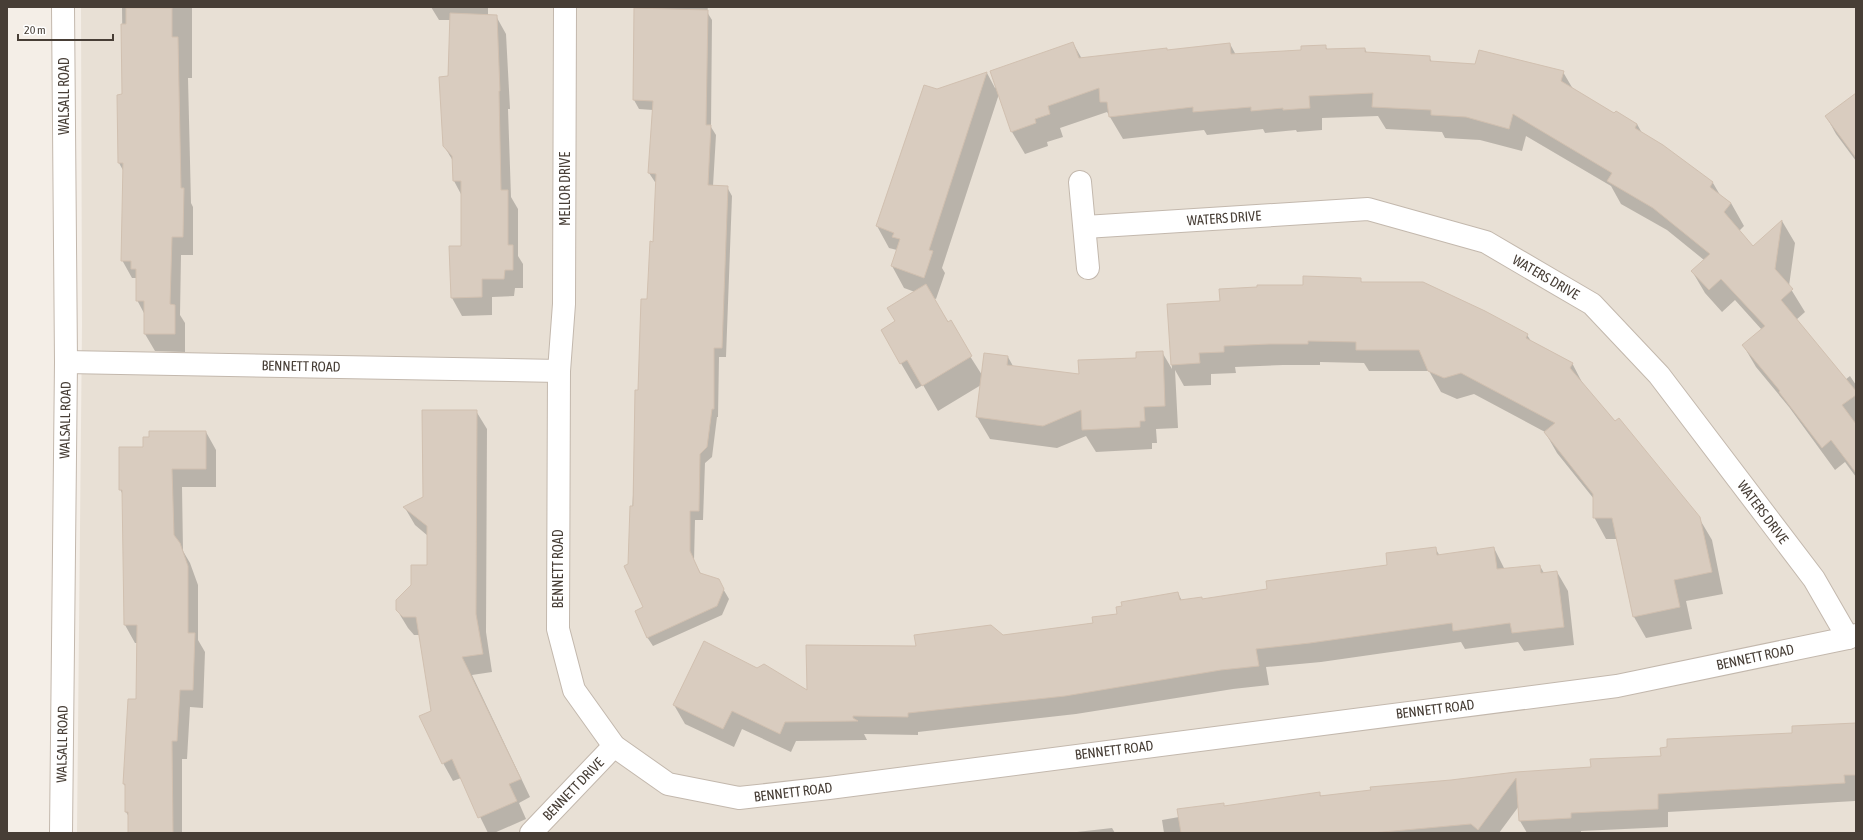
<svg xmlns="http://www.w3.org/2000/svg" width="1863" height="840" font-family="'Asap Condensed',sans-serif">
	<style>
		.residential { fill: #e8e0d5 }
		.shadow { fill: #0003 }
		.building { fill: #d9ccbf; stroke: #d1c0b0 }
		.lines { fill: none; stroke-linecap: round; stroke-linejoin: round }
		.street-casing { stroke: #c3b8ad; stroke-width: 24 }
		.street { stroke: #fff; stroke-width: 22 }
		.labels { text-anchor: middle; stroke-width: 3; stroke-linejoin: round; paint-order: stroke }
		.street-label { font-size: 14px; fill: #473e36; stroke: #fff }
	</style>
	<rect width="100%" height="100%" fill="#f4eee7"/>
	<!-- residential -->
	<polygon class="residential" points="81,7 1856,7 1856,833 77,833 82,325"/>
	<!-- shadow -->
	<g class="shadow">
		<polygon points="122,7 192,7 192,78 188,78 191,203 193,207 193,255 181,255 180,315 185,323 185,352 155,351 145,334 145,315 137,300 137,278 132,278 122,260 124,172 119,163 123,95"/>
		<polygon points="431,7 488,7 488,16 496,16 506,34 510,109 508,109 511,197 518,209 518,256 523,264 523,288 515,288 514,296 492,297 492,315 462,316 452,298 462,247 462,196 454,181 453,161 444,146 451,20 439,20"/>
		<polygon points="635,7 708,7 707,12 712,20 711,127 716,135 713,186 727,187 732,196 726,357 719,357 718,417 717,417 712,457 705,463 703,520 695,520 694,561 701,574 718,580 729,599 722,615 653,646 647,637 644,608 629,565 639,391 654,243 657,182 655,182 649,173 653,110 639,109 634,100"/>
		<polygon points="1073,43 1082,59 1166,49 1168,51 1230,44 1236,55 1302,51 1325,46 1328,50 1365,49 1367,53 1429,57 1432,62 1563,72 1573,89 1615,114 1637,124 1642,133 1662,145 1713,183 1720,195 1731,203 1744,226 1739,231 1753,248 1782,221 1795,243 1789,286 1805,312 1796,320 1845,380 1850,376 1856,385 1856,477 1845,462 1835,470 1789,407 1756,367 1743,345 1762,330 1735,300 1722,312 1705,293 1692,271 1704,260 1667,230 1621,204 1611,186 1526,136 1522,151 1480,140 1445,138 1442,132 1386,129 1378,116 1322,118 1322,130 1297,132 1296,130 1265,133 1263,129 1207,135 1204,130 1123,139 1107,112 1060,128 1063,137 1047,142 1048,146 1025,154 1012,132 999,94 942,268 945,273 936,299 933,298 982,375 1008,357 1013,366 1080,375 1162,352 1172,369 1168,305 1221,302 1304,286 1360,279 1362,283 1527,335 1531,341 1572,363 1584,386 1699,518 1712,540 1723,594 1686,601 1692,629 1646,638 1634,617 1618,539 1606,539 1594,517 1594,499 1557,453 1545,432 1474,394 1457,399 1441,392 1429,371 1369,371 1364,363 1320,362 1320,365 1283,365 1235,367 1236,373 1211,374 1211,385 1184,386 1175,370 1178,428 1156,429 1157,443 1152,443 1152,449 1096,452 1086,436 1057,448 990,439 977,417 981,385 938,411 923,385 916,389 882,331 896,322 915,292 904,288 892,266 897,250 889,248 877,226 937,90 987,73 995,88"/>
		<polygon points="1856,94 1856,161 1836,134 1826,116"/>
		<polygon points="476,411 487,429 486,632 492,672 472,675 530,797 519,803 526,819 494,833 488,833 461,778 453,781 443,763 420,635 414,635 408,628 397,610 412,586 428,566 428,536 415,525 405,508 424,497"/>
		<polygon points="206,432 216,450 216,487 182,487 183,551 190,563 198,585 198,640 205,652 203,708 190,707 187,759 182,759 182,833 129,833 129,817 126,812 126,788 124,784 129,700 137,700 138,643 135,643 125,625 123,495 120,489 144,448"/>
		<polygon points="1435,548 1440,556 1494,548 1505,570 1540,566 1544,573 1557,572 1568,591 1574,645 1524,651 1518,642 1465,649 1461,642 1321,662 1266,667 1269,685 1233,689 1076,714 918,732 918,735 864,734 867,740 796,741 791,752 742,729 734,747 685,724 674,705 757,669 808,692 917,647 1094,623 1178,593 1182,601 1202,600 1268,590 1388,566"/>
		<polygon points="1856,724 1855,801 1668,812 1668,827 1581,831 1581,833 1527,833 1520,821 1519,806 1499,833 1164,833 1162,820 1179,817 1223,804 1225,807 1319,793 1321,796 1592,768"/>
		<polygon points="1112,828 1115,833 1068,833"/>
	</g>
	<!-- building -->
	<g class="building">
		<polygon points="126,8 172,8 172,37 178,37 181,188 184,188 183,237 172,237 170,304 175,305 175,334 144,334 144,301 136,301 136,269 131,269 131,261 121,261 123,163 118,163 117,95 122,94 121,24 126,24"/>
		<polygon points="634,8 708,10 706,125 711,125 708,185 728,186 722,348 714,348 714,409 712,409 707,447 700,454 699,511 690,511 690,551 700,573 719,579 724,589 717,606 647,638 635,611 643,607 624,566 628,564 630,506 633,506 635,390 638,390 641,299 647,299 650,241 653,242 656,174 648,173 653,101 633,100"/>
		<polygon points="450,13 497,15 500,91 499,91 501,190 508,190 508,245 513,245 513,270 505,270 504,279 482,279 482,297 451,298 449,246 461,246 461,181 453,181 452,156 443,146 439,77 448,76"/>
		<polygon points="1073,42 1079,58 1167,48 1167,50 1230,43 1231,54 1301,50 1301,46 1326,45 1326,49 1365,48 1365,52 1430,56 1430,61 1475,64 1479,50 1564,71 1561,81 1614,113 1616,111 1637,124 1635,128 1663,145 1713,182 1710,187 1731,203 1724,212 1753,246 1782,220 1775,269 1793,289 1781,300 1856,391 1856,395 1842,405 1856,424 1856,473 1831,440 1822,448 1779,392 1780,391 1742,345 1765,326 1721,279 1709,290 1691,271 1710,254 1653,208 1607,181 1612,173 1513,114 1509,129 1466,117 1431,115 1431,110 1372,107 1373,93 1309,96 1310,108 1283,110 1283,108 1251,111 1251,107 1193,112 1193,107 1109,117 1107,102 1100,102 1099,88 1048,106 1050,114 1035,119 1036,123 1011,132 990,71"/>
		<polygon points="987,72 929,250 933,251 924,278 891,266 900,239 892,237 894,233 876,226 924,85 937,89"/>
		<polygon points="1856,93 1856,158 1825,116"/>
		<polygon points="1303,276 1361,278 1361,282 1423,282 1485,311 1528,334 1526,338 1573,363 1570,368 1615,421 1619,418 1700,517 1712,572 1674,580 1680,607 1633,617 1612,518 1593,518 1593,494 1544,432 1555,423 1461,373 1444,378 1428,371 1419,350 1356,350 1356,342 1308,341 1308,344 1270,344 1224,346 1224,352 1199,353 1200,363 1171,365 1167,304 1220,301 1219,289 1257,287 1257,285 1303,285"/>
		<polygon points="926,284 948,322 951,320 972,356 922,386 907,360 900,364 881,330 895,321 887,308"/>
		<polygon points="1163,351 1165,406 1144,407 1145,421 1140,421 1140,427 1082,430 1081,410 1043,426 976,417 984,353 1008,356 1007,365 1079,374 1078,360 1136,358 1136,352"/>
		<polygon points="422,410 477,410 476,614 483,654 462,657 521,779 509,784 517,801 478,818 452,759 442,764 419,716 431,711 416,617 403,617 396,610 396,600 411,585 411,565 427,565 427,526 403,507 423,497"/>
		<polygon points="149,431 206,431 206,469 172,469 174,535 180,543 188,566 188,633 195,633 193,690 180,690 177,741 172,741 173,833 128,833 128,812 125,812 125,784 123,784 128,699 136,699 137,625 124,625 122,490 119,490 119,447 143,447 143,437 149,437"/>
		<polygon points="1436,547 1437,555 1494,547 1497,569 1540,565 1541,573 1557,571 1564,627 1512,633 1510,623 1453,631 1452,623 1310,643 1256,649 1259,666 1221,670 1065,696 908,713 908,717 853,716 853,718 858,721 785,722 780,734 732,711 723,729 673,705 704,641 757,668 764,664 807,690 806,645 916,646 914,635 991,625 1003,635 1093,623 1092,617 1117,614 1116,607 1122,606 1121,602 1178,592 1180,600 1202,597 1202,599 1267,589 1266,581 1387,565 1386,553"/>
		<polygon points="1856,723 1856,775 1844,775 1845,783 1658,794 1658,809 1571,813 1571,818 1519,821 1516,778 1478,830 1471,824 1372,833 1181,833 1177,809 1224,803 1224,806 1320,792 1320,796 1371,790 1370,787 1451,780 1516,772 1591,767 1590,759 1661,756 1660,748 1667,747 1667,739 1792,733 1792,726"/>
	</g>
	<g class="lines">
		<defs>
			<g id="street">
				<polyline points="565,7 564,304 559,371 558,629 574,690 614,746 668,784 739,798 829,788 1617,686 1848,638 1856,635"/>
				<polyline points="1080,182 1088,268"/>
				<polyline points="1085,227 1368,209 1486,242 1592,304 1659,375 1814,579 1848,638"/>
				<polyline points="66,362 559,371"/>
				<polyline points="61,833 66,362 63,7"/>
				<polyline points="531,833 614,746"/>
			</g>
		</defs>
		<!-- street casing -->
		<use href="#street" class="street-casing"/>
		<!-- street -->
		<use href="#street" class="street"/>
	</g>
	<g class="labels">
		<!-- street labels -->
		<g class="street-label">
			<text transform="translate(64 96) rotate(-90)" y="5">WALSALL ROAD</text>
			<text transform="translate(565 189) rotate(-90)" y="5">MELLOR DRIVE</text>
			<text transform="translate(1224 218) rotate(-4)" y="5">WATERS DRIVE</text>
			<text transform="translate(1546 277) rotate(30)" y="5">WATERS DRIVE</text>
			<text transform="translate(301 366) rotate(1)" y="5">BENNETT ROAD</text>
			<text transform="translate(65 420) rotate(-89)" y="5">WALSALL ROAD</text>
			<text transform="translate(1763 512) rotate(53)" y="5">WATERS DRIVE</text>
			<text transform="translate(558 569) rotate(-90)" y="5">BENNETT ROAD</text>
			<text transform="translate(1755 657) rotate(-12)" y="5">BENNETT ROAD</text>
			<text transform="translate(1435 709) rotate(-7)" y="5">BENNETT ROAD</text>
			<text transform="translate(62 744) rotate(-89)" y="5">WALSALL ROAD</text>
			<text transform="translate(1114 750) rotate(-7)" y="5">BENNETT ROAD</text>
			<text transform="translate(573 789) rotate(-46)" y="5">BENNETT DRIVE</text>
			<text transform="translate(793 792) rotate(-7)" y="5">BENNETT ROAD</text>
		</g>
	</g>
	<!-- border -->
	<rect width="1863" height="840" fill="none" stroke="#473e36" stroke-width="16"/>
	<!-- scale -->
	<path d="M18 34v6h95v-6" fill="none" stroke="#473e36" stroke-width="2"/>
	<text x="24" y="34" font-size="12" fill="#473e36" stroke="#ffffff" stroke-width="3" paint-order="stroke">20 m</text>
</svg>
